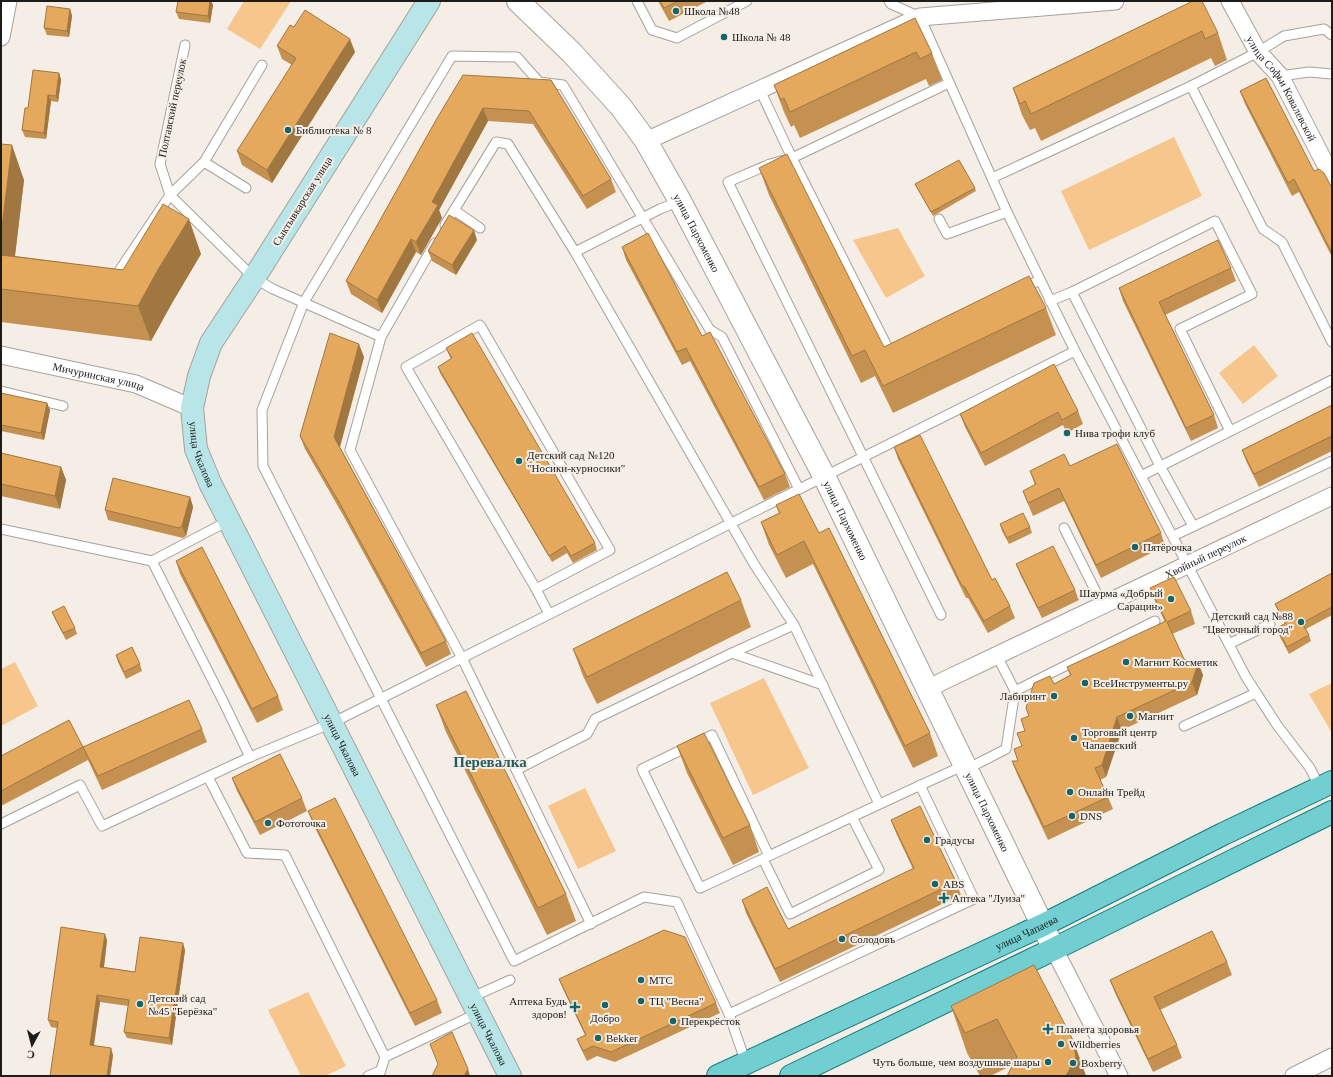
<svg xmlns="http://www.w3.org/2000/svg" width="1333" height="1077" font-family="Georgia,serif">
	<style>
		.green { fill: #f6c68d }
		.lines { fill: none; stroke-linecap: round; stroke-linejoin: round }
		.service-casing { stroke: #a7a19b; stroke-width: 11 }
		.minor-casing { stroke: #a7a19b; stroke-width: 19 }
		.tertiary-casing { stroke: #a7a19b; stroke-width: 24 }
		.secondary-casing { stroke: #a7a19b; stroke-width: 24 }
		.primary-casing { stroke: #167a7c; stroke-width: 24 }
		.service { stroke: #fff; stroke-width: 9 }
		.minor { stroke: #fff; stroke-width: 17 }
		.tertiary { stroke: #fff; stroke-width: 22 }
		.secondary { stroke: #b8e6e8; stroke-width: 22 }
		.primary { stroke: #71ced1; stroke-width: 22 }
		.wall { fill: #c59150 }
		.shaded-wall { fill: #a07641 }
		.building { fill: #e5a95d; stroke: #a07641 }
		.poi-dot { fill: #166568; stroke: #f4eee7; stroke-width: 1.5 }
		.labels { text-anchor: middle; stroke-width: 4; stroke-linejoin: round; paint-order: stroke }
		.poi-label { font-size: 11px; fill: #1e1c19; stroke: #f4eee7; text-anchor: start }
		.street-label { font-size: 11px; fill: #1e1c19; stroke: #f4eee7 }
		.district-label { font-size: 15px; font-weight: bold; fill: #235d5f; stroke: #f4eee7 }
	</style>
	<rect width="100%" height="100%" fill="#f4eee7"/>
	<!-- green -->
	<g class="green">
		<polygon points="244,1 291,1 260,49 227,29"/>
		<polygon points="1174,137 1202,196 1089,250 1061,191"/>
		<polygon points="898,228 925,276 886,298 853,240"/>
		<polygon points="1254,345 1278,376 1243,404 1219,373"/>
		<polygon points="15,662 38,706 1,726 1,669"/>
		<polygon points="764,678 809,768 753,795 710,703"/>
		<polygon points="1332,683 1332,733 1309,694"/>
		<polygon points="585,788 616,851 578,869 548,806"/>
		<polygon points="308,992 346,1066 325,1076 301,1076 268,1010"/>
	</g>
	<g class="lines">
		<defs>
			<g id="service">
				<polyline points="637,1 652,30 677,38 747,1"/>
				<polyline points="889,1 891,4 920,17 1007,212 1075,351 1141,476 1246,677 1277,725 1310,768 1320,788"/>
				<polyline points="185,45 160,164 170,195 254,278 273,289 381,337"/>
				<polyline points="1280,76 1309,72 1332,74"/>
				<polyline points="1191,86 1263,229 1282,242 1332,342"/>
				<polyline points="760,90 792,158 949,83"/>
				<polyline points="204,162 246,188"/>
				<polyline points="992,178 1191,86 1258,52 1284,36 1324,29 1332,35"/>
				<polyline points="454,210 480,228"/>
				<polyline points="939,219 947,234 1007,212"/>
				<polyline points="445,225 496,142 508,144 575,252 754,564 794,625"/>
				<polyline points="435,243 381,337 350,450 462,658 591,924"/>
				<polyline points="575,252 660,209 680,201"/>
				<polyline points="113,280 170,195 204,162 262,65"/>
				<polyline points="1023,288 1040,280"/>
				<polyline points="1072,292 1160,466 1193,526"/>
				<polyline points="1050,301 1072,292 1215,221 1252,294 1180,329 1230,431"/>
				<polyline points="894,350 890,352 792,158 770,164 728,182 941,615"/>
				<polyline points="1,391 63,406"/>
				<polyline points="1141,476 1332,380"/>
				<polyline points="228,521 152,561 223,701 250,757"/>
				<polyline points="1064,528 1103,606"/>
				<polyline points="1,529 152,561"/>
				<polyline points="1173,536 1332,461"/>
				<polyline points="536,589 610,550 480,325 406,367 536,589 549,614"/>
				<polyline points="1229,644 1270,624"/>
				<polyline points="732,653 823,685"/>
				<polyline points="1015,691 1155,621"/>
				<polyline points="1184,726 1256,693"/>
				<polyline points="967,769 1006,749 1015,691 997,656"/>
				<polyline points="516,770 587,734 595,719 732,653 794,625 879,804"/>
				<polyline points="208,777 247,853 285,855 385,1057"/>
				<polyline points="1,824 80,785 102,826 250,757 332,723 1075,351"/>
				<path d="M769,856L712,735L642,769L700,888C789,847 876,805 965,765"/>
				<polyline points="763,859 790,914 879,870 852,817"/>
				<polyline points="470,998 510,980"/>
				<polyline points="729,1014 677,902 644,897 514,961 263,466 262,410 304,302 452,56 517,57 539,82 563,85 710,330 722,337 799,489"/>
				<polyline points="746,1063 729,1014 974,899 920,785"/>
				<polyline points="368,1076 380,1071"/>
				<polyline points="379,1076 385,1057 478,1013"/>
			</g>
			<g id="minor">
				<path id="s1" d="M1230,1L1258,52L1280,76L1332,177"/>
				<polyline points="1,37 8,1"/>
				<polyline points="646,141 920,17 1115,1"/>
				<path id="s2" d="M1,355L136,384L192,408"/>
				<path id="s3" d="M928,690L941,682L1332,496"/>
				<polyline points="1054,949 1119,1076"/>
				<polyline points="1294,1076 1332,1057"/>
			</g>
			<g id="tertiary">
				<path id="s4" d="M518,1L572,53L621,107L646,141L680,201L824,476L1054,949"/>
			</g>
			<g id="secondary">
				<path id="s5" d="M429,1L254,278L211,343L199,376L192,408L196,449L210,483L510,1076"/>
			</g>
			<g id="primary">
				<path id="s6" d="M718,1076L1043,925L1223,834L1332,782"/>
				<polyline points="791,1076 1054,949 1332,812"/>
			</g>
		</defs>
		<!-- service casing -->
		<use href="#service" class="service-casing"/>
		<!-- minor casing -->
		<use href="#minor" class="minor-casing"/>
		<!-- tertiary casing -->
		<use href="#tertiary" class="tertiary-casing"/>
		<!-- secondary casing -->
		<use href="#secondary" class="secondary-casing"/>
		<!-- primary casing -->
		<use href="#primary" class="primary-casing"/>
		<!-- service -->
		<use href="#service" class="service"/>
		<!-- minor -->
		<use href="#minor" class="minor"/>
		<!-- tertiary -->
		<use href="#tertiary" class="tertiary"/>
		<!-- secondary -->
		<use href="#secondary" class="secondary"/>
		<!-- primary -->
		<use href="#primary" class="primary"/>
	</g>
	<!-- wall -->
	<g class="wall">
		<polygon points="178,1 211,1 213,5 210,23 179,19 176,12"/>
		<polygon points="658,1 708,1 669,21"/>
		<polygon points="1193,1 1218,33 1227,60 1215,66 1211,58 1041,141 1035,128 1030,130 1022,115 1013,88"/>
		<polygon points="70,9 72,16 69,37 47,35 44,28"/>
		<polygon points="915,18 932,53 942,80 929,86 926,79 800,138 794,125 791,127 784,112 774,85"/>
		<polygon points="294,27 355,52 272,183 242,165 237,151 292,65 282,59 277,46"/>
		<polygon points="59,73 61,80 58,102 51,101 46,139 25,137 22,130 28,108"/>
		<polygon points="551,80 611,179 616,192 587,209 533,124 488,121 439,210 442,218 421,255 416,252 382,313 351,294 346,281 436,120"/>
		<polygon points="1240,91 1314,171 1332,188 1332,257 1299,192 1292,196 1245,104"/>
		<polygon points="1,144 24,180 15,256 123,270 201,254 172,303 151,341 1,322"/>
		<polygon points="759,168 884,347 1046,308 1056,335 893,413 875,376 861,383 769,195"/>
		<polygon points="915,184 975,188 976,191 933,216 917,188"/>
		<polygon points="477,240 456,275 432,261 428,251"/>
		<polygon points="622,247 702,336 785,474 790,487 764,500 690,361 682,365 626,260"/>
		<polygon points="1231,268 1236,281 1165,315 1214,415 1218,428 1191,441 1123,301 1119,288"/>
		<polygon points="446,348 595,543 597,550 573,563 567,553 552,562 440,373 438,367 451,359 449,355"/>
		<polygon points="364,357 340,447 446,641 451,654 426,667 343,515 305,449 300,436"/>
		<polygon points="1,393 47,403 50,410 44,440 1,431"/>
		<polygon points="1332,405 1332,451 1259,487 1247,463 1242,450"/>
		<polygon points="1078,411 1083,424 1067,433 1063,425 985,466 965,427 960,414"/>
		<polygon points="894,447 1010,606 1015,618 988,633 968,598 966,598 898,459"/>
		<polygon points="1,453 61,467 66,480 60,509 1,496"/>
		<polygon points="1070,466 1161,533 1165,546 1101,578 1064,501 1033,516 1028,504 1023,491 1035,485 1030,471"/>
		<polygon points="190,497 193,507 186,536 183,538 108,520 105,510"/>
		<polygon points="776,505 819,533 930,733 938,756 913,768 813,564 786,578 769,545 761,522 779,513"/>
		<polygon points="1000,524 1030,527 1032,533 1009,544 1002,531"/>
		<polygon points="176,561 278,696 283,710 257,723 180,574"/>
		<polygon points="1016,564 1075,590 1079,600 1042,618 1020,574"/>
		<polygon points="1332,573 1332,615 1306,629 1309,635 1311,641 1289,654 1279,635 1277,628 1285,624 1278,611 1275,604"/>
		<polygon points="1150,588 1191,611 1195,624 1172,634 1184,659 1198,663 1203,675 1197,695 1122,730 1106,777 1100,780 1108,797 1113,809 1048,840 1017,774 1012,761 1018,761 1029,716 1054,684 1070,675 1067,667 1165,622 1155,601"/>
		<polygon points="741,600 751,627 597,704 583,676 573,649"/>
		<polygon points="52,612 75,628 77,634 66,640 55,619"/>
		<polygon points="116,655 140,664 142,671 126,679 118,662"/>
		<polygon points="436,705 566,894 576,921 547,935 446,732"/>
		<polygon points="202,729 207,742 102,790 88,760 1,806 1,756 83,747"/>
		<polygon points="677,746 750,825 759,852 733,865 687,773"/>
		<polygon points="232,778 302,798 307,811 260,835 237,791"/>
		<polygon points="308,811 437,1000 442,1013 415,1026 313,824"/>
		<polygon points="891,820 956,882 961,895 780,982 746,913 742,900 788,929 913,869 896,833"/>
		<polygon points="107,940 104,967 135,972 185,950 172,1045 127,1038 124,1032 128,1006 100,1002 93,1046 113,1055 110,1076 57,1028 51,1027 48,1020"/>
		<polygon points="1227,962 1232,975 1160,1010 1177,1045 1182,1058 1153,1072 1115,993 1110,980"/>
		<polygon points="559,979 716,1003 720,1013 615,1062 597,1056 587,1061 581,1049 577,1039 585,1035 563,989"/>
		<polygon points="951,1006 1073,1040 1086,1076 1007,1076 1013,1065 990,1076 980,1076 967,1053"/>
	</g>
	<!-- shaded-wall -->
	<g class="shaded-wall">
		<polygon points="210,1 211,1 213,5 210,23 208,16"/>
		<polygon points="70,9 72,16 69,37 67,31"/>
		<polygon points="350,39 355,52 272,183 267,170"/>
		<polygon points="59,73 61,80 58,102 56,96"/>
		<polygon points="48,95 51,101 46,139 44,133"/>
		<polygon points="483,108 488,121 439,210 442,218 421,255 416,242 432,202"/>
		<polygon points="12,145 24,180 11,289 1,261 1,235"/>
		<polygon points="189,219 201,254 172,303 151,341 138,306 159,268"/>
		<polygon points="474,230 477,240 456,275 452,265"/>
		<polygon points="411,239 416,252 382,313 377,300"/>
		<polygon points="359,344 364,357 339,450 334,437"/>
		<polygon points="47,403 50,410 44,440 41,433"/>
		<polygon points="61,467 66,480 60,509 55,496"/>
		<polygon points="190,497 193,507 186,536 182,526"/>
		<polygon points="1198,663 1203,675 1197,695 1192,682"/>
		<polygon points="1117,717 1122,730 1106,777 1102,765"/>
		<polygon points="105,934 107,940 103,974 100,967"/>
		<polygon points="183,943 185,950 172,1045 169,1038"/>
		<polygon points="97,995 100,1002 93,1052 90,1045"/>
		<polygon points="1073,1040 1086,1076 1066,1076"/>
		<polygon points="111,1048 113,1055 110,1076 107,1076"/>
		<polygon points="468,1069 470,1076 464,1076"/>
	</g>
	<!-- building -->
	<g class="building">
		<polygon points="178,1 210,1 208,16 176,12"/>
		<polygon points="660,1 678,1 664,8"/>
		<polygon points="1193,1 1202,1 1218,33 1205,39 1202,31 1031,114 1025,101 1020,104 1013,88"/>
		<polygon points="47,6 70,9 67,31 44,28"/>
		<polygon points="305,10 350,39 267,170 237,151 296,58 277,46 290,25 294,27"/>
		<polygon points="915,18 932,53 920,59 916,52 790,112 784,98 781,100 774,85"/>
		<polygon points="33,70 59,73 56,96 48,95 44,133 22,130 25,108 28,108"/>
		<polygon points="463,75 551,80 611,179 583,196 529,111 483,108 432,202 438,205 416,242 411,239 377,300 346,281 436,120"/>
		<polygon points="1266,78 1314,171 1319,169 1324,173 1332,188 1332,253 1294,179 1288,183 1240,91"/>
		<polygon points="1,144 12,145 1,235"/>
		<polygon points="787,154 884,347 1029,276 1046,308 883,386 865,350 852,356 759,168"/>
		<polygon points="959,160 975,188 931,212 915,184"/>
		<polygon points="163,204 189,219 159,268 138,306 1,289 1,255 123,270"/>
		<polygon points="449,215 474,230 452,265 428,251"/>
		<polygon points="648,233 702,336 710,332 785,474 759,487 686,348 677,352 622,247"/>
		<polygon points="1218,240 1231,268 1159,302 1214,415 1186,428 1119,288"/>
		<polygon points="330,333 359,344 334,437 446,641 421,653 339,502 300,436"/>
		<polygon points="472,333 595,543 571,556 565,546 549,556 438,367 452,358 446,348"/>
		<polygon points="1054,364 1078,411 1062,420 1058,412 981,453 960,414"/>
		<polygon points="1,393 47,403 41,433 1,425"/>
		<polygon points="1332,405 1332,436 1254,474 1242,450"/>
		<polygon points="920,435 992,580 995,578 1010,606 984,621 964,586 962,586 894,447"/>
		<polygon points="1117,444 1161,533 1096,565 1059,488 1028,503 1023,491 1036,484 1030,471 1064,454 1070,466"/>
		<polygon points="1,453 61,467 55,496 1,484"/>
		<polygon points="113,478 190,497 182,526 179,528 105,510"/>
		<polygon points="799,494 819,533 829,528 930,733 905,746 804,541 777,555 761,522 780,513 776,505"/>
		<polygon points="1023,513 1030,527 1007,538 1000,524"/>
		<polygon points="1053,546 1075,590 1038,608 1016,564"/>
		<polygon points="202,547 278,696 252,709 176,561"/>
		<polygon points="727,572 741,600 587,677 573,649"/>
		<polygon points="1332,573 1332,607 1302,623 1309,635 1287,647 1277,628 1286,623 1275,604"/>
		<polygon points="1174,577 1191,611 1167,622 1184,659 1198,663 1192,682 1117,717 1102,765 1095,768 1108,797 1044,827 1012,761 1018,761 1014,749 1022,746 1017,733 1025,731 1021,719 1029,716 1026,708 1034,683 1050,676 1054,684 1071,675 1067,667 1166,621 1150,588"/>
		<polygon points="64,606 75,628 63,633 52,612"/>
		<polygon points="132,647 140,664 124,672 116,655"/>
		<polygon points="466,691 566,894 538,908 436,705"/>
		<polygon points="189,700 202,729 98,776 83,747"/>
		<polygon points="69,720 83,747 1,791 1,756"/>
		<polygon points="704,733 750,825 723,838 677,746"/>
		<polygon points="280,754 302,798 255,822 232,778"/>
		<polygon points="335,798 437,1000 410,1013 308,811"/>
		<polygon points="920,806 956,882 775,969 742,900 767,887 788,929 914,868 891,820"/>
		<polygon points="61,927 105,934 100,967 135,972 140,937 183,943 169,1038 124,1032 129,1000 97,995 90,1045 111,1048 107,1076 50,1076 58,1022 48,1020"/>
		<polygon points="664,930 685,937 716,1003 611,1052 593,1046 583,1051 577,1039 586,1035 559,979"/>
		<polygon points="1212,931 1227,962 1154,997 1177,1045 1148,1059 1110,980"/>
		<polygon points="1034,965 1073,1040 1076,1057 1066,1076 1007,1076 1017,1057 997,1019 965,1033 951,1006"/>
		<polygon points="452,1032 468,1069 464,1076 432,1076 438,1064 430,1044"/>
	</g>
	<!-- markers -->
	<g class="poi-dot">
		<circle cx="676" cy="11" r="4"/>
		<circle cx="724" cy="37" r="4"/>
		<circle cx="288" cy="130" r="4"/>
		<circle cx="1067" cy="433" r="4"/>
		<circle cx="519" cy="461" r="4"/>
		<circle cx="1135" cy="547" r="4"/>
		<circle cx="1171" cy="599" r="4"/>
		<circle cx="1301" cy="622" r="4"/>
		<circle cx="1126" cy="662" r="4"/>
		<circle cx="1085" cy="683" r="4"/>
		<circle cx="1054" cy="696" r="4"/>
		<circle cx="1130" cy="716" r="4"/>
		<circle cx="1074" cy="738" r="4"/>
		<circle cx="1070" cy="792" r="4"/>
		<circle cx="1072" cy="816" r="4"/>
		<circle cx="268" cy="823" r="4"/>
		<circle cx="927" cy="840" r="4"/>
		<circle cx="935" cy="884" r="4"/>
		<path d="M942 892h4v4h4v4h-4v4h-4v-4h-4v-4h4z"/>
		<circle cx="842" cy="939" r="4"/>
		<circle cx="641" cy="980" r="4"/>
		<circle cx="641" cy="1001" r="4"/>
		<circle cx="140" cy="1004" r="4"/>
		<circle cx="605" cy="1005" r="4"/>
		<path d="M573 1001h4v4h4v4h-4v4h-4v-4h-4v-4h4z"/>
		<circle cx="673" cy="1021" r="4"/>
		<path d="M1046 1023h4v4h4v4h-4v4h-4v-4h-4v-4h4z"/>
		<circle cx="598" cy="1038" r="4"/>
		<circle cx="1061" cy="1044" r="4"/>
		<circle cx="1048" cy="1062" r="4"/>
		<circle cx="1073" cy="1063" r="4"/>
	</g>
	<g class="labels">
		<!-- poi labels -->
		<g class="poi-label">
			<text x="684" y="15">Школа №48</text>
			<text x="732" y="41">Школа № 48</text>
			<text x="296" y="134">Библиотека № 8</text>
			<text x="1075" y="437">Нива трофи клуб</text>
			<text x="527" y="459">Детский сад №120<tspan x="527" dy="13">"Носики-курносики"</tspan></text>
			<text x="1143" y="551">Пятёрочка</text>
			<text x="1163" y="597" text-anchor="end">Шаурма «Добрый<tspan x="1163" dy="13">Сарацин»</tspan></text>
			<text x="1293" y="620" text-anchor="end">Детский сад №88<tspan x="1293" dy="13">"Цветочный город"</tspan></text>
			<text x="1134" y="666">Магнит Косметик</text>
			<text x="1093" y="687">ВсеИнструменты.ру</text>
			<text x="1046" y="700" text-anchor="end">Лабиринт</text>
			<text x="1138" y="720">Магнит</text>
			<text x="1082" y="736">Торговый центр<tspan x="1082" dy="13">Чапаевский</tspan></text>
			<text x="1078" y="796">Онлайн Трейд</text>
			<text x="1080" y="820">DNS</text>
			<text x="276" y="827">Фототочка</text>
			<text x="935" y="844">Градусы</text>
			<text x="943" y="888">ABS</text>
			<text x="952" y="902">Аптека "Луиза"</text>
			<text x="850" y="943">Солодовъ</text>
			<text x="649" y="984">МТС</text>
			<text x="148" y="1002">Детский сад<tspan x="148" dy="13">№45 "Берёзка"</tspan></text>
			<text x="567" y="1005" text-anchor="end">Аптека Будь<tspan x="567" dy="13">здоров!</tspan></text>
			<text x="649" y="1005">ТЦ "Весна"</text>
			<text x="605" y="1022" text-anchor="middle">Добро</text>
			<text x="681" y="1025">Перекрёсток</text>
			<text x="1056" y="1033">Планета здоровья</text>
			<text x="606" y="1042">Bekker</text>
			<text x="1069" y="1048">Wildberries</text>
			<text x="1040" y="1066" text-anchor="end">Чуть больше, чем воздушные шары</text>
			<text x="1081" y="1067">Boxberry</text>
		</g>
		<!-- street labels -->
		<g class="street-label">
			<text dy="4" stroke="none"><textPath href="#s1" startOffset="102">улица Софьи Ковалевской</textPath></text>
			<text transform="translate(172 108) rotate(-78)" y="4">Полтавский переулок</text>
			<text transform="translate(302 201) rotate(-58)" y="4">Сыктывкарская улица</text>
			<text dy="4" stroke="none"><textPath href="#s4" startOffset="295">улица Пархоменко</textPath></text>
			<text dy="4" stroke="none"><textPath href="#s2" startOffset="100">Мичуринская улица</textPath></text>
			<text dy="4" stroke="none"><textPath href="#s5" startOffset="521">улица Чкалова</textPath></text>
			<text dy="4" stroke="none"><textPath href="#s4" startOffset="619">улица Пархоменко</textPath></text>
			<text dy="4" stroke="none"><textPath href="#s3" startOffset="308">Хвойный переулок</textPath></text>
			<text dy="4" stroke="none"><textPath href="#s5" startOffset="845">улица Чкалова</textPath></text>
			<text dy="4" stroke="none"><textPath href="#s4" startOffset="943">улица Пархоменко</textPath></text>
			<text dy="4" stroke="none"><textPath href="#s6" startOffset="340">улица Чапаева</textPath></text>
			<text dy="4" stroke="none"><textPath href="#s5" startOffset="1169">улица Чкалова</textPath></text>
		</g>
		<!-- district labels -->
		<g class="district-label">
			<text x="490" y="767">Перевалка</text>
		</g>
	</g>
	<!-- border -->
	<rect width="1333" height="1077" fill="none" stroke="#1e1c19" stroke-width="4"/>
	<!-- north arrow -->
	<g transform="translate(32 1045) rotate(187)" stroke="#f4eee7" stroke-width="3" paint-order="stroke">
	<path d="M0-3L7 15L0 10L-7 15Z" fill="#1e1c19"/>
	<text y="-6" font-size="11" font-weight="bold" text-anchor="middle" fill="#1e1c19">С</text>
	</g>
</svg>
